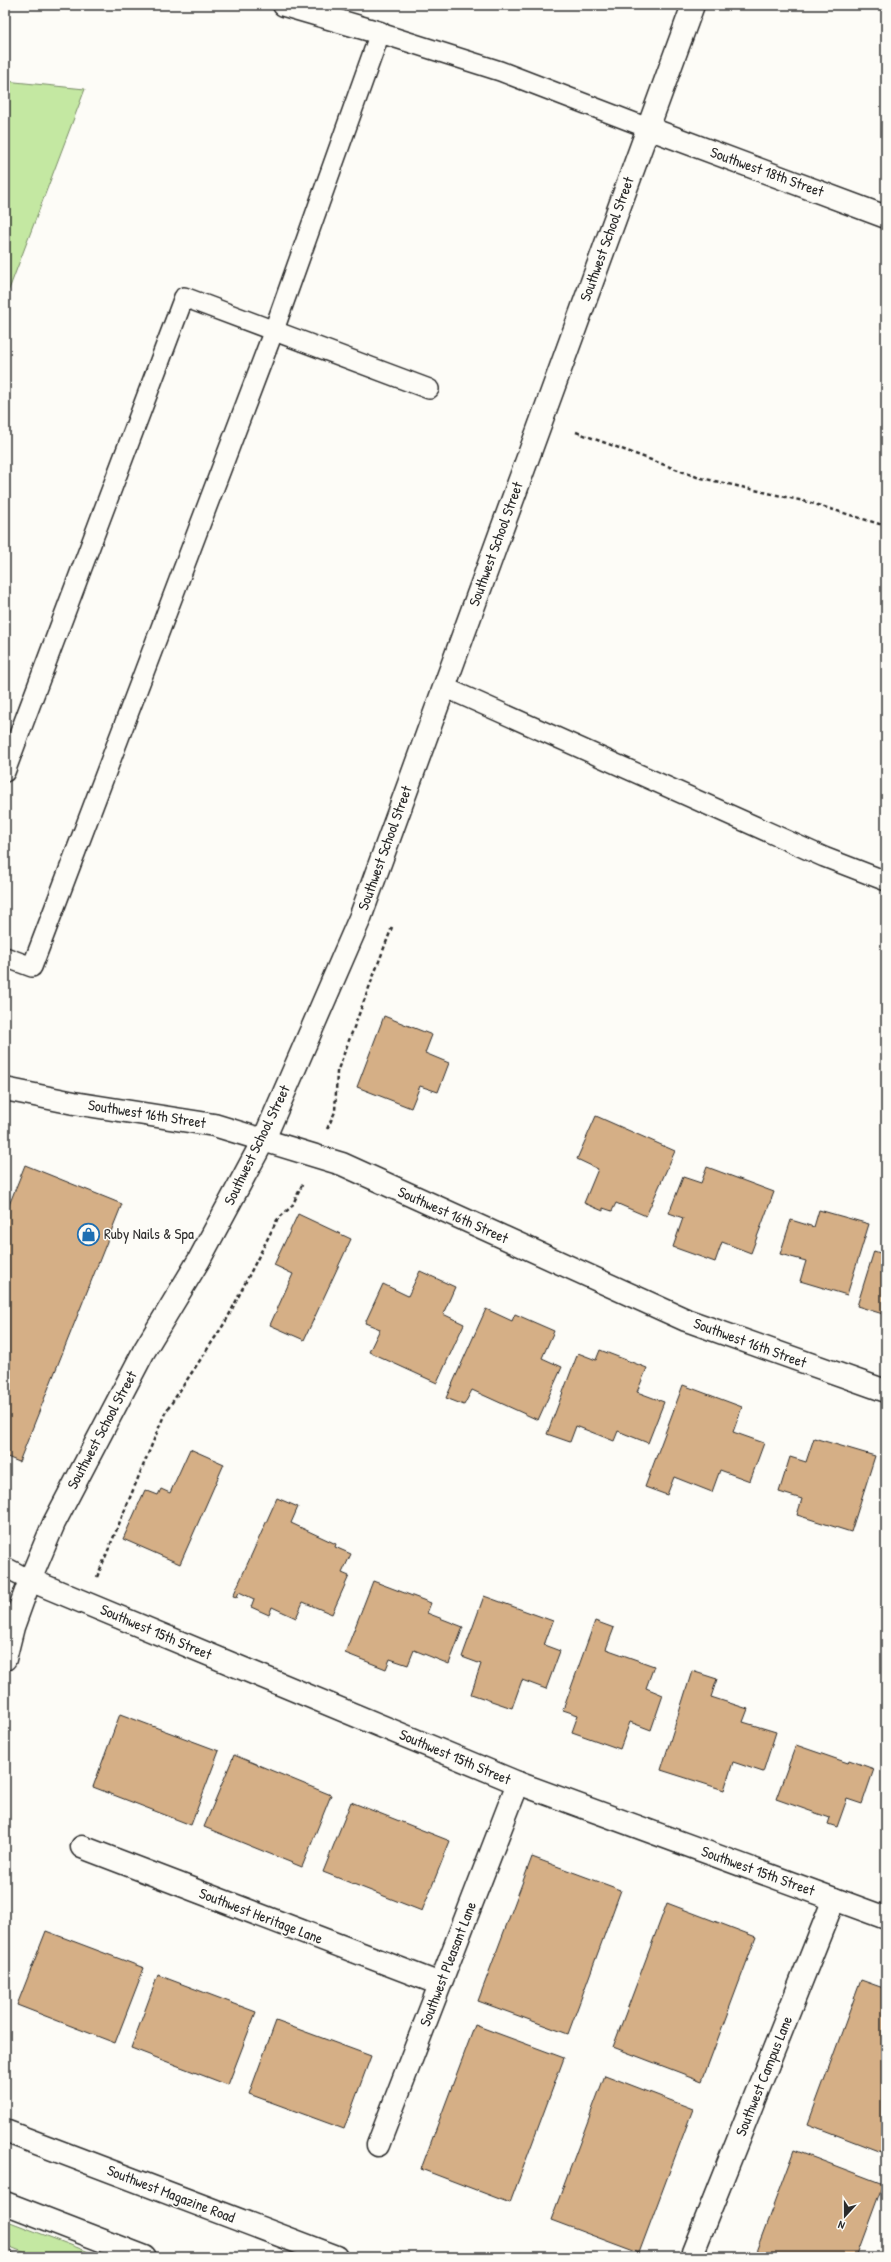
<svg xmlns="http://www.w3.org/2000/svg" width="891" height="2262" font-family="'Patrick Hand',sans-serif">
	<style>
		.green { fill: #c4e8a2; stroke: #788a66 }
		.building { fill: #d5af86; stroke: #2b2b2b }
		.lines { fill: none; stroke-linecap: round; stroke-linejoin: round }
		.lane-casing { stroke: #2b2b2b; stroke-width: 22 }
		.street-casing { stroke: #2b2b2b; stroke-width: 25 }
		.secondary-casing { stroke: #2b2b2b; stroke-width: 25 }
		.path { stroke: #2b2b2b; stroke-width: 2.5; stroke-dasharray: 4 3; stroke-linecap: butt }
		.lane { stroke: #fdfcf7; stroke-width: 19 }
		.street { stroke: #fdfcf7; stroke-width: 22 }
		.secondary { stroke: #fdfcf7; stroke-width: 22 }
		.labels { text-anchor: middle; stroke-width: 3; stroke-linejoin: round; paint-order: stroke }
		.street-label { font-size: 15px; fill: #2b2b2b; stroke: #fdfcf7 }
		.poi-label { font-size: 15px; fill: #2b2b2b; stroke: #fdfcf7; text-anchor: start }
	</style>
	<rect width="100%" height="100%" fill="#fdfcf7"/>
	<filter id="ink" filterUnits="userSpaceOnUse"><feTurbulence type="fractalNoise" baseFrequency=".025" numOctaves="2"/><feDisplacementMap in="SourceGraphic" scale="8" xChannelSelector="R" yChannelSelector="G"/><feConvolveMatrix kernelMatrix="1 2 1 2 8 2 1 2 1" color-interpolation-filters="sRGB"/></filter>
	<g filter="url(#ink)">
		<!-- green -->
		<g class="green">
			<polygon points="5,81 85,89 5,300"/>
			<polygon points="5,2220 102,2257 36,2257 5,2245"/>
		</g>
		<!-- building -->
		<g class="building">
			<polygon points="384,1016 432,1035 425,1053 449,1063 438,1092 420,1086 411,1108 357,1087"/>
			<polygon points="596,1116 675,1151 646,1216 616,1203 612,1211 603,1208 603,1211 584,1203 598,1169 577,1159"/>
			<polygon points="25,1165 122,1204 19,1462 5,1456 5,1215"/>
			<polygon points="707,1167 774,1192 751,1253 722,1242 715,1262 673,1247 683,1218 669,1213 683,1177 701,1183"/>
			<polygon points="819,1210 869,1224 847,1295 800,1281 806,1261 780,1254 791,1220 814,1227"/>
			<polygon points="298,1214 351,1239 304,1340 270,1325 293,1274 274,1265"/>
			<polygon points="874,1251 886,1255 886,1315 857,1306"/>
			<polygon points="420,1271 455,1287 443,1314 464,1324 437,1383 369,1352 380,1329 365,1323 383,1284 408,1296"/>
			<polygon points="486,1309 512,1321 515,1314 554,1331 542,1358 562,1367 538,1420 472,1390 464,1405 446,1398"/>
			<polygon points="600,1350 647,1368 637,1392 664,1402 648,1443 618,1431 614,1441 576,1426 570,1442 547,1434 578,1353 596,1360"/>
			<polygon points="683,1385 742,1407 733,1432 764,1443 750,1481 720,1470 712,1492 674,1477 667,1495 645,1487"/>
			<polygon points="814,1438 875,1456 851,1532 797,1515 802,1499 779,1492 790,1457 806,1462"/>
			<polygon points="190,1449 224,1464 180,1564 123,1539 145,1490 158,1495 161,1489 170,1493"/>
			<polygon points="277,1498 298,1507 291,1523 336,1544 335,1547 351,1554 342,1573 349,1576 332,1614 303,1602 296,1618 272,1607 269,1615 251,1607 254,1599 239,1592 237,1597 233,1596"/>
			<polygon points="373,1581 431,1603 427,1613 463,1627 449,1664 414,1650 408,1665 390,1659 386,1669 345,1653"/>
			<polygon points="484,1596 553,1621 544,1645 560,1651 546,1689 522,1680 512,1708 471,1694 481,1664 462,1657"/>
			<polygon points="595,1621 614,1628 606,1649 654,1666 646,1688 663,1695 651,1730 630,1722 620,1749 572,1732 578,1715 563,1710"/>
			<polygon points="692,1671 717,1679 711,1697 748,1709 743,1722 776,1732 763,1772 733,1762 724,1790 661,1770"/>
			<polygon points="120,1714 219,1751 191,1825 93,1787"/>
			<polygon points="796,1745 848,1763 849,1760 874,1769 862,1804 847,1799 837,1827 828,1824 830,1818 776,1799"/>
			<polygon points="234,1755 331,1795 302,1867 204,1827"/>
			<polygon points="351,1802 450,1841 422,1911 323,1872"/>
			<polygon points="532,1857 621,1890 568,2034 478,2001"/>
			<polygon points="667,1903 756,1937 702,2081 613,2047"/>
			<polygon points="46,1931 144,1968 115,2043 17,2005"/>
			<polygon points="158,1975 256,2012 228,2085 131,2048"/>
			<polygon points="861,1980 886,1989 886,2154 808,2124"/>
			<polygon points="276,2021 371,2056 344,2129 249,2094"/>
			<polygon points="475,2025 564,2058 510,2203 421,2169"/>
			<polygon points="605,2075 693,2109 639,2253 551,2220"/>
			<polygon points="794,2150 883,2184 856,2257 754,2257"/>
		</g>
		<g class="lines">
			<defs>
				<g id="lane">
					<polyline points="444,687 824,857 886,881"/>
					<polyline points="5,772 184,297 429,389"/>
					<polyline points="5,957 32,967 274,330 380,33 500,71 648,128"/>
					<polyline points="5,1567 30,1580"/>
				</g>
				<g id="street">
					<polyline points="284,5 380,33"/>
					<polyline points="648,128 886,217"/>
					<polyline points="5,1089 74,1103 214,1125 342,1164 686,1320 886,1391"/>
					<polyline points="30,1580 518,1783 886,1918"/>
					<polyline points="5,1659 13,1627 30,1580 54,1523 144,1351 199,1260 264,1139 360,918 693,5"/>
					<polyline points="82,1847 440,1984"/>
					<polyline points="378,2145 518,1783"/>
					<polyline points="693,2252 834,1899"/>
				</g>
				<g id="secondary">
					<polyline points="5,2131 337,2257"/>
					<polyline points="5,2203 145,2257"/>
				</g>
			</defs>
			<!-- lane casing -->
			<use href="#lane" class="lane-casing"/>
			<!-- street casing -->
			<use href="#street" class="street-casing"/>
			<!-- secondary casing -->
			<use href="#secondary" class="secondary-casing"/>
			<!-- path -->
			<g class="path">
				<polyline points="576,432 697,477 808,502 886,526"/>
				<polyline points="327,1129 335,1112 337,1072 392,927"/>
				<polyline points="97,1577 165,1413 226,1321 277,1220 292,1206 303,1183"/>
				<polyline points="5,2251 21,2257"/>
			</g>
			<!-- lane -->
			<use href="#lane" class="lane"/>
			<!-- street -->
			<use href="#street" class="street"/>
			<!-- secondary -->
			<use href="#secondary" class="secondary"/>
		</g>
	</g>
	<!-- icons -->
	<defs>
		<symbol id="shop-ring" viewBox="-11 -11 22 22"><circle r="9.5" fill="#fdfcf7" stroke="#1f6fb2" stroke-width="1.5"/><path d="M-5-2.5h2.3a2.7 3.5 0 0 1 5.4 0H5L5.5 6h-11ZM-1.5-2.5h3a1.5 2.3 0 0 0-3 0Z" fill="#1f6fb2"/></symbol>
	</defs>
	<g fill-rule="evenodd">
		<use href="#shop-ring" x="76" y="1222" width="25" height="25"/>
	</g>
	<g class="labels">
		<!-- street labels -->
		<g class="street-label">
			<text transform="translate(767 172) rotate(20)" y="5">Southwest 18th Street</text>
			<text transform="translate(607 239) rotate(-70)" y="5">Southwest School Street</text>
			<text transform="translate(496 544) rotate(-70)" y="5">Southwest School Street</text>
			<text transform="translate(385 848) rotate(-70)" y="5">Southwest School Street</text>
			<text transform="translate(147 1114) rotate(9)" y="5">Southwest 16th Street</text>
			<text transform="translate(257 1145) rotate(-64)" y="5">Southwest School Street</text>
			<text transform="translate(453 1215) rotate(24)" y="5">Southwest 16th Street</text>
			<text transform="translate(750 1343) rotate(20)" y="5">Southwest 16th Street</text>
			<text transform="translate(102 1430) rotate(-62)" y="5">Southwest School Street</text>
			<text transform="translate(156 1632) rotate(23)" y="5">Southwest 15th Street</text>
			<text transform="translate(455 1757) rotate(23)" y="5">Southwest 15th Street</text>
			<text transform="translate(758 1871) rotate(20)" y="5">Southwest 15th Street</text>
			<text transform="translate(261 1916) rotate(21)" y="5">Southwest Heritage Lane</text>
			<text transform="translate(448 1964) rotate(-69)" y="5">Southwest Pleasant Lane</text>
			<text transform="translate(764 2076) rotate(-68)" y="5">Southwest Campus Lane</text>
			<text transform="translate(171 2194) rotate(21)" y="5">Southwest Magazine Road</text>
		</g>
		<!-- poi labels -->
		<g class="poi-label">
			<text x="104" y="1239">Ruby Nails &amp; Spa</text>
		</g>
	</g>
	<!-- margin -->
	<rect width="891" height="2262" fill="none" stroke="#fdfcf7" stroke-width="20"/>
	<rect x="10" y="10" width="871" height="2242" fill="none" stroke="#2b2b2b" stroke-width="1.5" filter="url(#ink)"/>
	<!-- north arrow -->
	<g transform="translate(845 2216) rotate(201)" stroke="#fdfcf7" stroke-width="3" paint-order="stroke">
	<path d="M0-3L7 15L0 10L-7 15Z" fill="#2b2b2b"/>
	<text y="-6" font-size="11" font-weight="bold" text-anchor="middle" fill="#2b2b2b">N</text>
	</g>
</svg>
